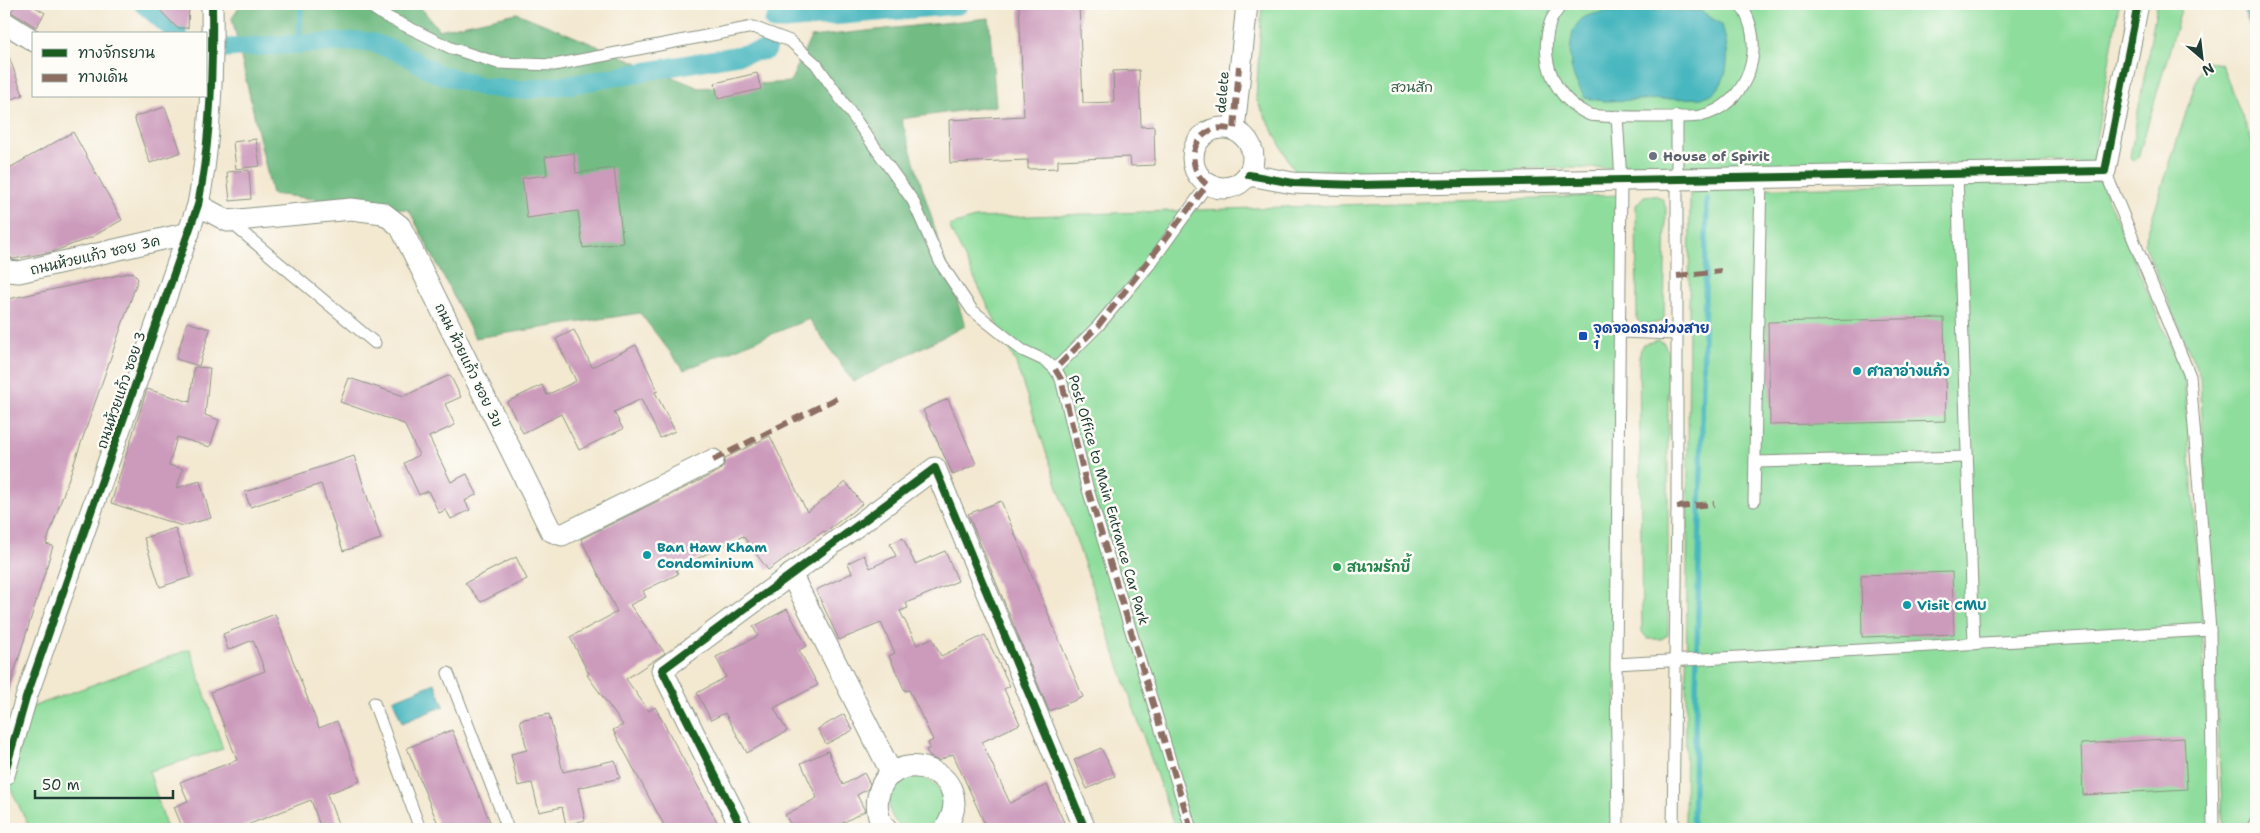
<svg xmlns="http://www.w3.org/2000/svg" width="2260" height="833" font-family="'Shantell Sans','Playpen Sans Thai',sans-serif">
	<style>
		.green { fill: #8edd9c; stroke: #568d68 }
		.forest { fill: #72bc84; stroke: #487c5c }
		.water { fill: #48b7bf; stroke: #347a7a }
		.lines { fill: none; stroke-linecap: round; stroke-linejoin: round }
		.stream { stroke: #48b7bf; stroke-width: 5.5 }
		.canal { stroke: #48b7bf; stroke-width: 19 }
		.building { fill: #cc9bbc }
		.service-casing { stroke: #899282; stroke-width: 13 }
		.minor-casing { stroke: #899282; stroke-width: 23 }
		.service { stroke: #fff; stroke-width: 11 }
		.minor { stroke: #fff; stroke-width: 21 }
		.quiet { stroke: #8d6e63; stroke-width: 6; stroke-dasharray: 12 6; stroke-linecap: butt }
		.cycleway-casing { stroke: #fdfcf7; stroke-width: 11 }
		.cycleway { stroke: #1b5e20; stroke-width: 8 }
		.worship-dot { fill: #6b7280; stroke: #fdfcf7; stroke-width: 2 }
		.transit-dot { fill: #1a4fb4; stroke: #fdfcf7; stroke-width: 2 }
		.culture-dot { fill: #0f9aa8; stroke: #fdfcf7; stroke-width: 2 }
		.leisure-dot { fill: #2e9e5b; stroke: #fdfcf7; stroke-width: 2 }
		.labels { text-anchor: middle; stroke-width: 5; stroke-linejoin: round; paint-order: stroke }
		.park-label { font-size: 14px; fill: #355d49; stroke: #fdfcf7 }
		.street-label { font-size: 14px; fill: #1f3d34; stroke: #fdfcf7 }
		.worship-label { font-size: 14px; font-weight: bold; fill: #5b616d; stroke: #fdfcf7; text-anchor: start }
		.transit-label { font-size: 14px; font-weight: bold; fill: #164399; stroke: #fdfcf7; text-anchor: start }
		.culture-label { font-size: 14px; font-weight: bold; fill: #0d838f; stroke: #fdfcf7; text-anchor: start }
		.leisure-label { font-size: 14px; font-weight: bold; fill: #27864d; stroke: #fdfcf7; text-anchor: start }
	</style>
	<rect width="100%" height="100%" fill="#fdfcf7"/>
	<filter id="ink" filterUnits="userSpaceOnUse"><feTurbulence type="fractalNoise" baseFrequency=".02" numOctaves="2"/><feDisplacementMap in="SourceGraphic" scale="10" xChannelSelector="R" yChannelSelector="G"/><feConvolveMatrix kernelMatrix="1 2 1 2 8 2 1 2 1" color-interpolation-filters="sRGB"/></filter>
	<filter id="wash" filterUnits="userSpaceOnUse"><feTurbulence type="fractalNoise" baseFrequency=".0096" numOctaves="4" result="noise"/><feDisplacementMap in="SourceGraphic" scale="20" xChannelSelector="R" yChannelSelector="G"/><feGaussianBlur stdDeviation="1.12" result="paint"/><feColorMatrix in="noise" values="0 0 0 0 0 0 0 0 0 0 0 0 0 0 0 0 0 1.4 0 .05"/><feComposite in="paint" operator="in"/></filter>
	<g filter="url(#wash)">
		<rect width="100%" height="100%" fill="#f3e8d0"/>
		<!-- green -->
		<g class="green">
			<polygon points="1262,4 2119,4 2092,163 1294,171 1256,99"/>
			<polygon points="2157,4 2183,4 2138,158 2133,161 2130,157"/>
			<polygon points="2203,60 2221,64 2256,150 2256,829 2223,829 2200,377 2144,243"/>
			<polygon points="2100,181 2184,377 2202,622 2211,829 1685,829 1690,190"/>
			<polygon points="1621,195 1615,829 1175,829 1015,361 949,226 975,218"/>
			<polygon points="1654,195 1662,198 1666,208 1664,321 1645,325 1637,320 1636,205 1644,196"/>
			<polygon points="1657,340 1664,343 1668,352 1668,635 1661,639 1648,639 1642,632 1639,357 1642,345"/>
			<polygon points="190,649 223,749 149,771 167,829 30,829 8,783 32,707"/>
			<circle cx="916" cy="804" r="27"/>
		</g>
		<!-- forest -->
		<polygon class="forest" points="241,4 418,4 439,30 517,13 699,88 790,82 811,37 989,18 996,106 901,119 965,326 853,382 809,319 684,370 640,313 475,338 409,210 272,194 232,18"/>
		<!-- water -->
		<g class="water">
			<polygon points="2242,4 2256,4 2256,41 2243,9"/>
			<path d="M1701,11L1722,25C1728,45 1732,73 1716,91C1713,94 1706,96 1702,98L1604,101L1585,98C1573,78 1568,66 1571,43C1572,34 1574,26 1582,19C1597,6 1677,11 1701,11Z"/>
			<polygon points="435,683 444,706 402,723 393,700"/>
		</g>
		<g class="lines">
			<!-- stream -->
			<g class="stream">
				<polyline points="299,44 301,4"/>
				<polyline points="1693,829 1707,199"/>
			</g>
			<!-- canal -->
			<g class="canal">
				<polyline points="143,4 178,34"/>
				<polyline points="774,21 959,5"/>
				<polyline points="206,49 359,41 371,42 401,53 436,73 483,87 522,90 575,84 767,50"/>
			</g>
		</g>
		<g id="blocks">
			<!-- building -->
			<g class="building">
				<polygon points="16,4 30,4 45,13 36,27 11,12"/>
				<polygon points="154,4 189,4 188,28 177,28"/>
				<polygon points="1019,4 1079,4 1083,103 1114,102 1113,71 1139,70 1141,127 1154,126 1155,165 1131,166 1130,157 1058,160 1058,168 1028,169 1028,160 950,163 949,120 1024,116"/>
				<polygon points="4,46 5,46 23,95 4,102"/>
				<polygon points="757,73 761,89 718,99 715,83"/>
				<polygon points="165,107 181,152 150,163 134,117"/>
				<polygon points="73,132 122,220 92,237 52,252 13,259 8,255 4,248 4,171"/>
				<polygon points="256,139 260,166 236,169 233,142"/>
				<polygon points="574,153 576,173 614,168 623,243 583,248 578,211 527,218 522,178 547,175 545,157"/>
				<polygon points="249,170 251,199 230,201 227,172"/>
				<polygon points="133,272 138,279 46,544 53,546 7,696 4,695 4,300"/>
				<polygon points="1944,318 1946,421 1770,425 1768,322"/>
				<polygon points="187,322 210,329 199,366 176,359"/>
				<polygon points="574,330 592,367 636,345 658,391 655,392 675,431 660,438 641,399 614,412 623,429 579,450 561,414 523,433 507,402 542,385 547,395 576,381 556,339"/>
				<polygon points="194,367 210,368 205,415 219,420 210,447 177,437 169,465 183,469 177,488 200,481 211,518 182,526 111,503 147,389 190,402"/>
				<polygon points="450,375 461,397 445,404 455,425 429,437 451,482 467,474 477,494 465,501 470,510 451,519 446,510 439,513 428,491 419,495 404,463 419,455 404,424 340,402 349,378 404,396"/>
				<polygon points="948,399 976,464 953,475 923,410"/>
				<polygon points="770,436 807,512 846,482 862,504 825,532 824,531 768,570 743,536 676,569 678,574 643,591 646,597 630,605 665,653 626,679 649,711 655,707 721,829 666,829 613,730 623,725 587,675 589,674 570,637 617,612 581,539 719,471 724,466 725,458"/>
				<polygon points="354,456 381,539 343,551 321,484 250,507 245,492"/>
				<polygon points="1001,501 1083,697 1049,711 968,514"/>
				<polygon points="175,528 191,577 160,587 144,538"/>
				<polygon points="903,538 915,564 945,551 958,581 906,603 908,608 900,611 917,645 932,638 941,656 985,635 1010,686 1004,689 1020,724 982,742 1010,803 1047,785 1067,829 987,829 953,754 938,761 930,757 926,750 930,748 928,743 933,740 909,690 905,691 889,656 895,653 881,623 839,640 816,590 852,573 848,563 864,555 870,568 896,556 890,544"/>
				<polygon points="516,557 527,579 481,602 465,583"/>
				<polygon points="1952,572 1954,634 1862,637 1861,575"/>
				<polygon points="787,609 807,646 799,650 818,685 774,708 787,731 747,753 725,713 711,720 697,693 726,677 716,657 758,636 753,627"/>
				<polygon points="275,614 319,728 337,721 360,781 327,794 340,829 321,829 311,800 237,829 183,829 174,807 188,801 180,782 237,760 211,692 265,671 253,640 228,650 223,634"/>
				<polygon points="549,714 563,772 615,760 620,778 578,788 585,820 566,825 562,807 539,812 532,783 518,786 511,754 527,750 520,720"/>
				<polygon points="844,714 853,730 826,744 818,729"/>
				<polygon points="452,730 493,829 440,829 407,748"/>
				<polygon points="2184,738 2187,789 2083,795 2081,744"/>
				<polygon points="1101,748 1115,776 1087,789 1074,760"/>
				<polygon points="828,751 843,785 864,773 870,784 868,789 857,795 865,811 831,829 793,829 785,815 817,798 801,763"/>
			</g>
		</g>
	</g>
	<g filter="url(#ink)">
		<use href="#blocks" fill-opacity="0" stroke="#899282" stroke-width="1"/>
		<g class="lines">
			<defs>
				<g id="service">
					<polyline points="367,4 383,15 451,48 498,63 554,65 753,27 790,41 816,64 913,201 941,264 972,310 1022,350 1046,361 1055,369 1061,379 1086,483 1191,829"/>
					<path d="M1562,4C1558,10 1552,16 1550,23C1539,60 1554,99 1590,115C1597,117 1691,118 1700,116C1750,105 1768,43 1740,4"/>
					<polyline points="1617,116 1621,181 1616,664 1618,829"/>
					<polyline points="2105,171 2190,376 2210,630 2213,829"/>
					<polyline points="1957,174 1974,644"/>
					<polyline points="230,222 375,343"/>
					<polyline points="1620,332 1676,334"/>
					<path d="M1059,375L1055,369L1098,326L1150,264L1207,185C1246,203 1273,153 1234,130V125"/>
					<polyline points="1755,462 1967,457"/>
					<polyline points="1754,501 1761,178"/>
					<polyline points="1616,664 2210,630"/>
					<polyline points="448,673 508,829"/>
					<polyline points="374,703 420,829"/>
					<polyline points="1673,829 1677,507 1677,116"/>
					<polyline points="2252,829 2256,821"/>
				</g>
				<g id="minor">
					<polyline points="4,22 34,41"/>
					<circle cx="1223" cy="158" r="30"/>
					<polyline points="1234,130 1247,4"/>
					<polyline points="1249,175 1293,183 1359,185 2105,171 2138,4"/>
					<polyline points="198,205 228,221 351,209 383,213 400,226 551,531 562,535 713,460"/>
					<polyline points="4,267 7,271 19,272 189,233"/>
					<polyline points="791,574 892,774"/>
					<path d="M4,775L26,698L198,205C211,139 213,71 212,4"/>
					<polyline points="742,829 662,670 935,468 1085,829"/>
					<path d="M886,829C878,820 876,809 878,797C888,740 983,771 945,829"/>
				</g>
			</defs>
			<!-- service casing -->
			<use href="#service" class="service-casing"/>
			<!-- minor casing -->
			<use href="#minor" class="minor-casing"/>
			<!-- service -->
			<use href="#service" class="service"/>
			<!-- minor -->
			<use href="#minor" class="minor"/>
			<!-- quiet -->
			<g class="quiet">
				<polyline points="1677,276 1721,271"/>
				<polyline points="713,460 837,398"/>
				<polyline points="1677,507 1714,504"/>
				<path d="M1191,829L1086,483L1061,379L1055,369L1098,326L1207,185C1179,161 1198,119 1234,130L1239,66"/>
			</g>
			<defs>
				<g id="cycleway">
					<polyline points="1249,175 1293,183 1359,185 2105,171 2138,4"/>
					<path d="M4,775L26,698L198,205C211,139 213,71 212,4"/>
					<polyline points="742,829 662,670 935,468 1085,829"/>
				</g>
			</defs>
			<!-- cycleway casing -->
			<use href="#cycleway" class="cycleway-casing"/>
			<!-- cycleway -->
			<use href="#cycleway" class="cycleway"/>
		</g>
	</g>
	<!-- markers -->
	<circle class="worship-dot" cx="1653" cy="156" r="5"/>
	<rect class="transit-dot" x="1578" y="331" width="10" height="10" rx="2.5"/>
	<g class="culture-dot">
		<circle cx="1857" cy="371" r="5"/>
		<circle cx="647" cy="555" r="5"/>
		<circle cx="1907" cy="605" r="5"/>
	</g>
	<circle class="leisure-dot" cx="1337" cy="567" r="5"/>
	<g class="labels">
		<!-- park labels -->
		<g class="park-label">
			<text x="1412" y="92">สวนสัก</text>
		</g>
		<!-- street labels -->
		<g class="street-label">
			<text transform="translate(1222 92) rotate(-85)" y="5">delete</text>
			<text transform="translate(95 255) rotate(-13)" y="5">ถนนห้วยแก้ว ซอย 3ค</text>
			<text transform="translate(469 365) rotate(64)" y="5">ถนน ห้วยแก้ว ซอย 3ข</text>
			<text transform="translate(121 390) rotate(-71)" y="5">ถนนห้วยแก้ว ซอย 3</text>
			<text transform="translate(1109 500) rotate(74)" y="5">Post Office to Main Entrance Car Park</text>
		</g>
		<!-- worship labels -->
		<g class="worship-label">
			<text x="1663" y="161">House of Spirit</text>
		</g>
		<!-- transit labels -->
		<g class="transit-label">
			<text x="1593" y="333">จุดจอดรถม่วงสาย<tspan x="1593" dy="16">1</tspan></text>
		</g>
		<!-- culture labels -->
		<g class="culture-label">
			<text x="1867" y="376">ศาลาอ่างแก้ว</text>
			<text x="657" y="552">Ban Haw Kham<tspan x="657" dy="16">Condominium</tspan></text>
			<text x="1917" y="610">Visit CMU</text>
		</g>
		<!-- leisure labels -->
		<g class="leisure-label">
			<text x="1347" y="572">สนามรักบี้</text>
		</g>
	</g>
	<!-- margin -->
	<rect width="2260" height="833" fill="none" stroke="#fdfcf7" stroke-width="20"/>
	<!-- legend -->
	<rect x="32" y="32" width="175" height="65" fill="#fdfcf7" stroke="#a4b0a9"/>
	<rect x="42" y="49" width="25" height="8" fill="#1b5e20" stroke="#a4b0a9"/>
	<text x="78" y="58" font-size="15" fill="#1f3d34">ทางจักรยาน</text>
	<rect x="42" y="74" width="25" height="8" fill="#8d6e63" stroke="#a4b0a9"/>
	<text x="78" y="82" font-size="15" fill="#1f3d34">ทางเดิน</text>
	<!-- north arrow -->
	<g transform="translate(2202 58) rotate(152)" stroke="#fdfcf7" stroke-width="4" paint-order="stroke">
	<path d="M0-4L9 19L0 12L-9 19Z" fill="#1f3d34"/>
	<text y="-8" font-size="14" font-weight="bold" text-anchor="middle" fill="#1f3d34">N</text>
	</g>
	<!-- scale -->
	<path d="M35 790v8h138v-8" fill="none" stroke="#1f3d34" stroke-width="2.5"/>
	<text x="42" y="790" font-size="15" fill="#1f3d34" stroke="#fdfcf7" stroke-width="4" paint-order="stroke">50 m</text>
</svg>
